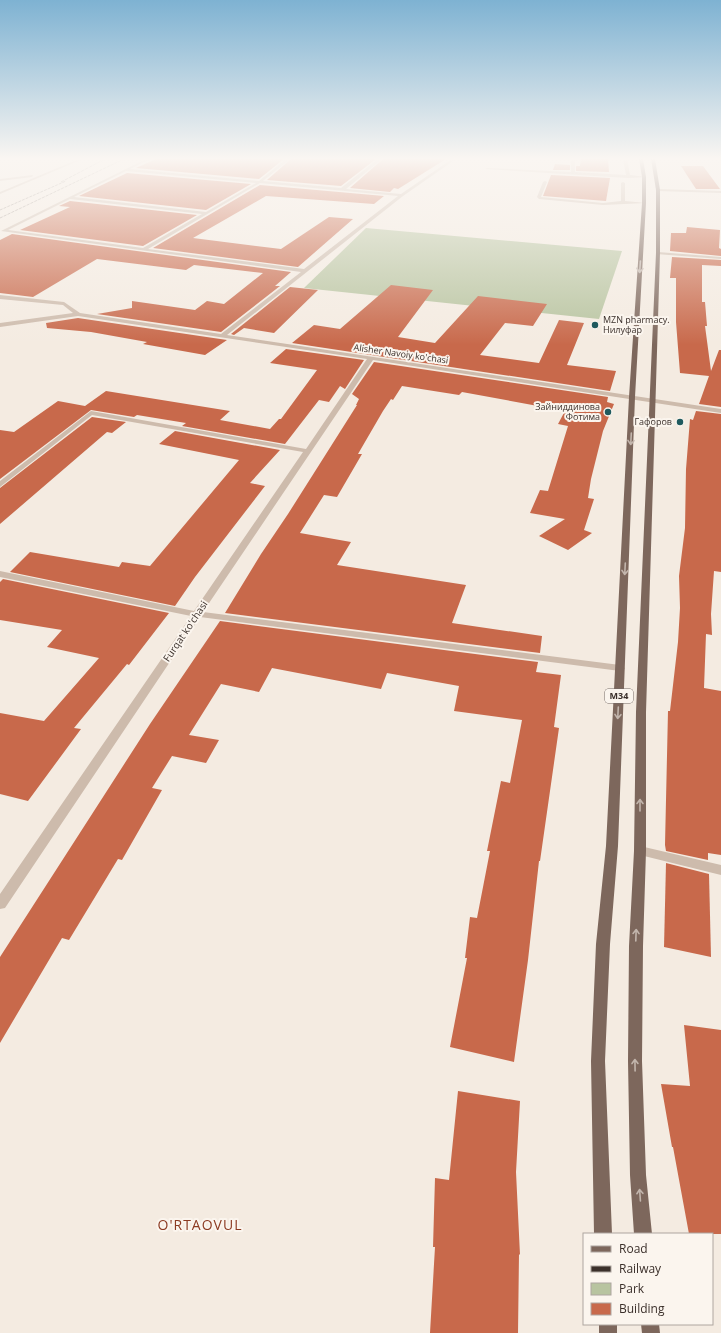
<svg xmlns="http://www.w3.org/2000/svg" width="721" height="1333" font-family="'Open Sans',sans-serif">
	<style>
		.green { fill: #b8c4a0 }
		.building { fill: #c8694b }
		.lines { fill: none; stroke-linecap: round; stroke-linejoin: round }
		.minor { fill: #cdbbac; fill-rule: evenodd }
		.major { fill: #7d675c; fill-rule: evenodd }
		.rail { stroke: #3b302b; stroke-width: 1; stroke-dasharray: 0.5 1; stroke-linecap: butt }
		.oneway { stroke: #c2b5ac }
		.poi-dot { fill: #1f5a5e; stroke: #fbf5ee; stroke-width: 1.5 }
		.labels { text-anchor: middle; stroke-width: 4; stroke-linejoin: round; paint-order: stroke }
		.far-poi-label { font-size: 9px; fill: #3b302b; stroke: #fbf5ee; text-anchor: end }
		.far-street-label { font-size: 9px; fill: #3b302b; stroke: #fbf5ee }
		.shield { fill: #fbf5ee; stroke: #756b66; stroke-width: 1 }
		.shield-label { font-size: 9px; font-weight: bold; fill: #3b302b }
		.street-label { font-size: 10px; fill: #3b302b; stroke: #fbf5ee }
		.near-quarter-label { font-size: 14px; letter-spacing: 1px; fill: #8c3b22; stroke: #fbf5ee }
	</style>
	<rect width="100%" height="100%" fill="#f4ebe1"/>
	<!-- green -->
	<polygon class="green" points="366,228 622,251 599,319 304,288"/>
	<!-- building -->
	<g class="building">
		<polygon points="156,159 284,159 259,179 136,168"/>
		<polygon points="291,159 376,159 341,186 267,180"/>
		<polygon points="383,159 446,159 398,189 394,188 390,192 350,188"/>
		<polygon points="581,159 608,159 609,172 576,171 576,166 580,166"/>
		<polygon points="555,164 570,165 570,170 553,170"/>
		<polygon points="681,166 703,166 720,189 696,189"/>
		<polygon points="127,173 251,184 206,210 79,196"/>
		<polygon points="551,175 610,178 606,201 543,196"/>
		<polygon points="260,185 384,196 374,204 266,196 193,238 281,249 329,217 353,219 298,267 153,248"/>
		<polygon points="70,201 197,215 143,246 20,230 70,207 59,206"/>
		<polygon points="687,227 720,230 719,248 721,249 721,256 670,251 671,233 686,233"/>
		<polygon points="12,234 291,272 275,286 280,286 221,332 97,314 132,308 132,301 195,310 207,301 224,304 263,273 194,265 186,270 97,259 33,297 0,293 0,240"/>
		<polygon points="672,257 721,260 721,266 702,265 702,302 705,302 707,326 705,326 711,371 719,350 721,350 721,407 699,404 709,376 680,373 676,322 676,278 670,278"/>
		<polygon points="391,285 433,290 398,337 435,343 478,296 547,304 533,326 505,323 480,355 539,363 559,320 584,323 567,365 616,371 610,391 292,343 314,325 340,329"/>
		<polygon points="290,287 318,290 274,333 244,328 234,335 231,334"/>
		<polygon points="78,318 227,340 205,355 143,344 147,342 91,332 47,328 46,323"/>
		<polygon points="286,349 364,360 345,389 340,386 329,402 319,400 285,444 182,426 186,423 137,415 134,417 91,410 0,479 0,430 14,432 58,401 85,406 106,391 230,411 220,420 270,429 279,419 281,419 317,370 270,363"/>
		<polygon points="374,362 608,397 607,402 614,404 603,431 591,479 588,498 594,499 584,530 592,533 568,550 539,536 565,519 530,513 540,490 548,491 568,426 558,424 565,411 462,392 459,395 402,386 393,400 391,399 383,411 358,454 362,454 337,497 324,495 300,533 351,542 337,565 466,585 452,623 542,636 540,653 225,613 261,554 288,514 357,405 356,405 359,399 352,394"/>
		<polygon points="696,411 721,414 721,572 714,571 711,614 712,635 706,634 704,688 721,691 721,855 708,853 708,860 666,851 665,845 668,711 670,711 678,642 680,608 679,576 685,528 686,469 690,419 693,420"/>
		<polygon points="92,417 126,422 112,433 107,432 0,524 0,488"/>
		<polygon points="175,431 280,450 250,483 265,486 195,577 175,606 10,572 30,552 119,567 122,562 150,566 239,460 159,444"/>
		<polygon points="3,579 169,613 129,665 127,664 74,728 81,729 28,801 0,794 0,713 44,721 99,658 47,647 62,630 0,620 0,582"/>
		<polygon points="220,621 538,662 536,672 561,675 554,727 559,728 540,861 539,861 528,960 514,1062 450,1047 467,958 465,958 470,917 477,918 490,851 487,851 501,781 510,783 522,720 454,711 459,686 387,673 381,689 272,668 259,692 221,684 189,735 219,740 206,763 172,756 152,788 162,790 122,860 118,859 69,940 62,938 0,1043 0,957 150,724"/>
		<polygon points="666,863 709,874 711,957 664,947"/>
		<polygon points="684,1025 721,1030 721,1234 689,1234 673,1147 672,1147 661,1084 690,1086"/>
		<polygon points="458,1091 520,1101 516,1172 520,1255 519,1254 518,1333 430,1333 435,1247 433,1247 435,1178 449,1180"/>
	</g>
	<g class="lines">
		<!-- minor -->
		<g class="minor">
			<polygon points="79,159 83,159 0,194 0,192"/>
			<path d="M146,159H150L130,169L259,181L286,159H290L263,181L341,188L378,159H382L346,189L401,194L452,159H456L403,196L227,335L721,409V413L373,360L203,612L620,665L625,668L624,670L620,671L200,617L5,908L0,909V894L191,616L0,577V571L194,611L303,452L92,415L0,487V481L91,411L306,449L367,359L78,316L0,327V323L73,313L63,305L0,299V295L64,302L80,313L221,334L301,272L1,231ZM126,171L256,183L206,212L74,197ZM260,183L398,196L304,269L148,249ZM70,199L202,214L143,248L8,230Z"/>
			<polygon points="571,159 575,159 575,172 626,175 623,159 627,159 630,175 646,177 628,178 485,169 487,168 571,172"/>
			<polygon points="33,175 32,177 0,181 0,179"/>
			<polygon points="545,181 547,182 541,197 603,203 621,201 621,183 623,182 625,183 625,201 646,203 603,205 539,199 537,197 543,182"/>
			<polygon points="658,189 721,191 721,193 657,191"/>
			<polygon points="658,252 721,257 721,259 656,254"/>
			<polygon points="640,846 721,865 721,875 636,854 634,851 636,848"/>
		</g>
		<!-- major -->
		<g class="major">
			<polygon points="639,159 643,159 646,177 646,203 635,397 618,846 610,944 605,1061 612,1234 594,1234 591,1061 596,944 606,846 629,397 642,203 642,177"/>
			<polygon points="651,159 655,159 660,190 660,253 646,712 646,851 643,946 642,1061 646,1175 652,1234 634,1234 630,1175 628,1061 629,946 634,851 636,712 656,253 656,190"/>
			<rect x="599" y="1324" width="18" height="9"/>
			<polygon points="641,1324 659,1324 660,1333 642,1333"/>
		</g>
		<!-- rail -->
		<g class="rail">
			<polyline points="61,182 105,159"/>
			<polyline points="0,210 66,181"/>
			<polyline points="0,218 124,159"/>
		</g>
	</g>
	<!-- one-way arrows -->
	<defs><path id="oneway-shaft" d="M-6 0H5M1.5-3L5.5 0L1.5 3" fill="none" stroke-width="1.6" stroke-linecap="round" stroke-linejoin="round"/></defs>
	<g class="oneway">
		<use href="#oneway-shaft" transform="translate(640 267) rotate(94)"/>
		<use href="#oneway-shaft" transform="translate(631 439) rotate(93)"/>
		<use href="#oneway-shaft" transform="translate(625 569) rotate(93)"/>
		<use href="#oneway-shaft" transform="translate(618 713) rotate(93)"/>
		<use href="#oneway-shaft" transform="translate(640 805) rotate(-90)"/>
		<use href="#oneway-shaft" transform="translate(636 935) rotate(-88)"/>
		<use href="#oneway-shaft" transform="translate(635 1065) rotate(-91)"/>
		<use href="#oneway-shaft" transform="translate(640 1195) rotate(-94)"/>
	</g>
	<!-- sky -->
	<linearGradient id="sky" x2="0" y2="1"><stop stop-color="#7eb2d2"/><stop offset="0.46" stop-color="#faf6f2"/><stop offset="1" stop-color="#faf6f2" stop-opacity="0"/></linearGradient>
	<rect width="721" height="345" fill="url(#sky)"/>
	<!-- markers -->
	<g class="poi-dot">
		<circle cx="595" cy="325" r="4"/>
		<circle cx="608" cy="412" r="4"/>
		<circle cx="680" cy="422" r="4"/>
	</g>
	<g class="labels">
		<!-- far-poi labels -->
		<g class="far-poi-label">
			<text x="603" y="323" text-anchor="start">MZN pharmacy.<tspan x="603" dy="10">Нилуфар</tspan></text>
			<text x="600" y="410">Зайниддинова<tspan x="600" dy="10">Фотима</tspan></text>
			<text x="672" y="425">Гафоров</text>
		</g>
		<!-- far-street labels -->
		<g class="far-street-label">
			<text transform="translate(401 354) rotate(8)" y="3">Alisher Navoiy ko'chasi</text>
		</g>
		<!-- shield labels -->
		<rect class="shield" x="605" y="689" width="28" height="14" rx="3"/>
		<g class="shield-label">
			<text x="619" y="699">M34</text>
		</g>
		<!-- street labels -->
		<g class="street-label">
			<text transform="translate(185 631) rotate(-56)" y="4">Furqat ko'chasi</text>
		</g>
		<!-- near-quarter labels -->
		<g class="near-quarter-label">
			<text x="200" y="1230">O'RTAOVUL</text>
		</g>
	</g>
	<!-- legend -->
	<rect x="583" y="1233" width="130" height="92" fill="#fbf5ee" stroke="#aea6a0"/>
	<rect x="591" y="1246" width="20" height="6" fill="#7d675c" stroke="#aea6a0"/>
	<text x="619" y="1253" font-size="12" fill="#3b302b">Road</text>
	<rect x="591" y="1266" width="20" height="6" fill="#3b302b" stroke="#aea6a0"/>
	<text x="619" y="1273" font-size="12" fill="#3b302b">Railway</text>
	<rect x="591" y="1283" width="20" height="12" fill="#b8c4a0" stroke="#aea6a0"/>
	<text x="619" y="1293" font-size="12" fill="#3b302b">Park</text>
	<rect x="591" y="1303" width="20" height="12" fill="#c8694b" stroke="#aea6a0"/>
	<text x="619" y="1313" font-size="12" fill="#3b302b">Building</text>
</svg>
